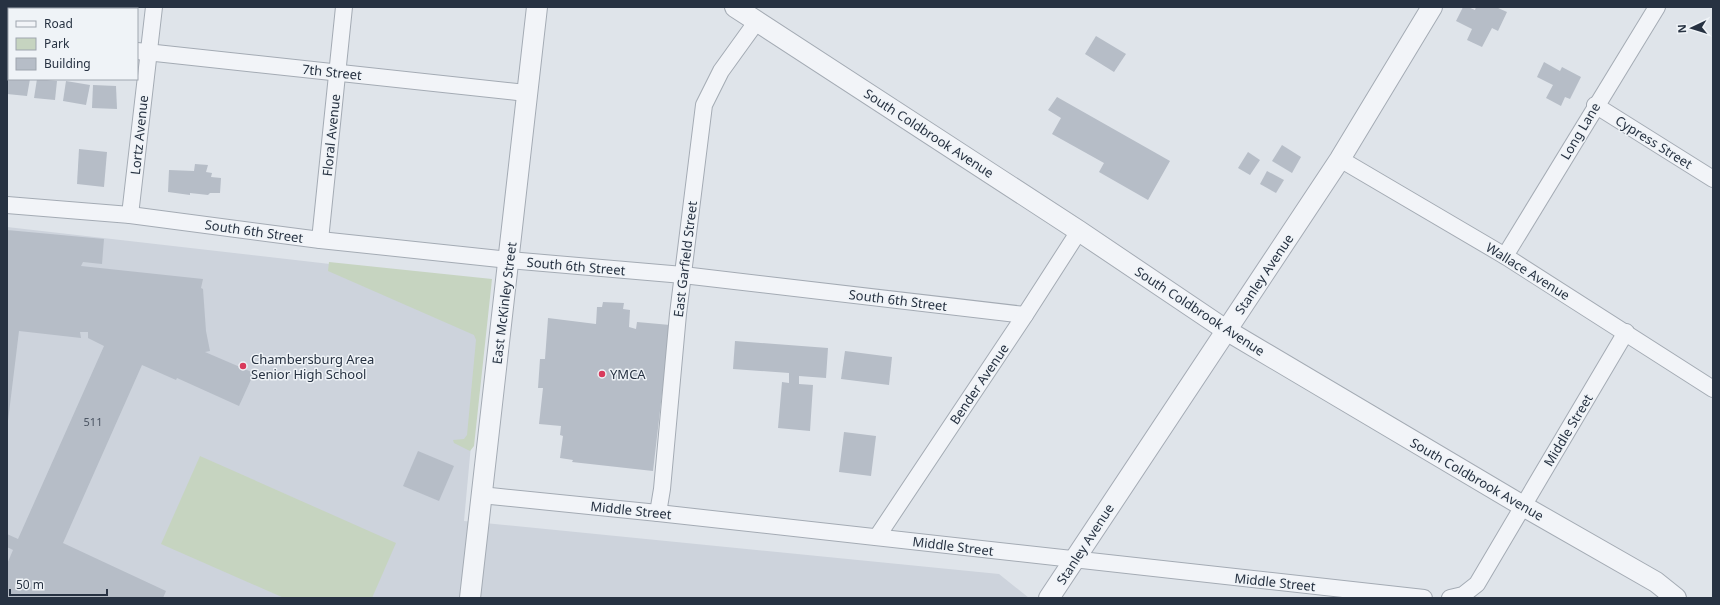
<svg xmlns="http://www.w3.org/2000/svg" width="1720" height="605" font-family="'Noto Sans',sans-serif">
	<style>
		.built { fill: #cdd3dc }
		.green { fill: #c6d4c0 }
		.building { fill: #b6bdc7 }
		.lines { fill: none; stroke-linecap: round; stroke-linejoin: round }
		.minor-casing { stroke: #a4abb4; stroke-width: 18 }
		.tertiary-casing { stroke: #a4abb4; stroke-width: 22 }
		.minor { stroke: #f2f4f8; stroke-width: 16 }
		.tertiary { stroke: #f2f4f8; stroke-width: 20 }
		.poi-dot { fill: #d93a5c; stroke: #eff3f7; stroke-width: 1.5 }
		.labels { text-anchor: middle; stroke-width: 3; stroke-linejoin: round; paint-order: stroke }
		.number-label { font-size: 11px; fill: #4b5563 }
		.street-label { font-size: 13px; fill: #273242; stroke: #eff3f7 }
		.poi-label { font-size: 13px; fill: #273242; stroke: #eff3f7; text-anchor: start }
	</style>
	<rect width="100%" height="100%" fill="#dfe4ea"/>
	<!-- built -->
	<polygon class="built" points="7,227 486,282 464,521 999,574 1029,598 7,598"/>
	<!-- green -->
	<g class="green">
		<polygon points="329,262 492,279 474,446 470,451 454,443 453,440 464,439 467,435 476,340 474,335 328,271"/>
		<polygon points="200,456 396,543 372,598 284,598 161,544"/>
	</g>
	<!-- building -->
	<g class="building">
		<polygon points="1463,7 1468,7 1475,10 1476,7 1496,7 1507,12 1498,31 1492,28 1482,47 1467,40 1472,29 1456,21"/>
		<polygon points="1096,36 1126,54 1114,72 1085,54"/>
		<polygon points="1544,62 1560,71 1562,67 1581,77 1570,99 1565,97 1561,106 1546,98 1553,85 1537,77"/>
		<polygon points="7,73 9,74 9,79 30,79 27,96 7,94"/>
		<polygon points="37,79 57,81 55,100 34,98"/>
		<polygon points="66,81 90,85 86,105 63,101"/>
		<polygon points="93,85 116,86 117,109 92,108"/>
		<polygon points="1057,97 1170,161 1148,200 1099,172 1104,163 1052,134 1061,118 1048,110"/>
		<polygon points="1282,145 1301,157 1292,173 1272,161"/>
		<polygon points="79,149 107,152 104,187 77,184"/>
		<polygon points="1248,152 1260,160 1250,175 1238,168"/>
		<polygon points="195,164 208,165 206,172 212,173 211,177 221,178 220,193 210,193 208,195 190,193 190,195 168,192 169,170 194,171"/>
		<polygon points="1267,171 1284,180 1276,193 1260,184"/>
		<polygon points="7,230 104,239 102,264 83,262 81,266 203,279 201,288 203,289 206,331 210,351 205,352 254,373 239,406 177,378 176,380 142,365 63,543 166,591 163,598 7,598 7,564 13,550 7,547 7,534 18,539 104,346 88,338 88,332 80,332 81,338 19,331 7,429"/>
		<polygon points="603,302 624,303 623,309 630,310 629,327 636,329 637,322 670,325 653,471 572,462 573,460 560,458 563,436 560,435 561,426 539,424 543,388 538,388 540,359 545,359 548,318 596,324 597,307 602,307"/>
		<polygon points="735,341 828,348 826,378 799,376 799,384 813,385 810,431 778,428 782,382 789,383 789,373 733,369"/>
		<polygon points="845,351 892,357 889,385 841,379"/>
		<polygon points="844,432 876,436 871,476 839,472"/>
		<polygon points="418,451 454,466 439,501 403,486"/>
	</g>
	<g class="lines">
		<defs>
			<g id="minor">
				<polyline points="7,39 9,39"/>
				<polyline points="137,51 526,93"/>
				<polyline points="1595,105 1713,179"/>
				<polyline points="1340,159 1505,256 1713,389"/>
				<polyline points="7,205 130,215 320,240 509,260 683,275 1025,315"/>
				<polyline points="130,215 154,7"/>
				<polyline points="320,240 344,7"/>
				<polyline points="1505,256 1657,7"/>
				<polyline points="481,495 658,513 1424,598"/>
				<polyline points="658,513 662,489 678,314 704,105 721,71 757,21"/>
				<polyline points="877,537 1025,315 1079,231"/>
				<polyline points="1450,598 1463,595 1477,584 1626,332"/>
			</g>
			<g id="tertiary">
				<polyline points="735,7 1079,231 1226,330 1523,506 1656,582 1676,598"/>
				<polyline points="470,598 537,7"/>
				<polyline points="1049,598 1340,159 1432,7"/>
			</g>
		</defs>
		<!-- minor casing -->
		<use href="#minor" class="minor-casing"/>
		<!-- tertiary casing -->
		<use href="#tertiary" class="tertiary-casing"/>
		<!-- minor -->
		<use href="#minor" class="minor"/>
		<!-- tertiary -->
		<use href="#tertiary" class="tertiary"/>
	</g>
	<!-- markers -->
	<g class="poi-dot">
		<circle cx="243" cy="366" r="4"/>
		<circle cx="602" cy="374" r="4"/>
	</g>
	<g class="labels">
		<!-- number labels -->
		<g class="number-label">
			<text x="93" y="426">511</text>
		</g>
		<!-- street labels -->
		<g class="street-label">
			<text transform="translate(332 72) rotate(6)" y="5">7th Street</text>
			<text transform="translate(1580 131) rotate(-59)" y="5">Long Lane</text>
			<text transform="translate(929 133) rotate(33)" y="5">South Coldbrook Avenue</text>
			<text transform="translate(139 135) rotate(-84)" y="5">Lortz Avenue</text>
			<text transform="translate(331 135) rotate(-84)" y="5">Floral Avenue</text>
			<text transform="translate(1654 142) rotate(32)" y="5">Cypress Street</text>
			<text transform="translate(254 231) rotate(8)" y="5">South 6th Street</text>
			<text transform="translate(685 259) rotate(-83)" y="5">East Garfield Street</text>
			<text transform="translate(576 266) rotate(5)" y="5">South 6th Street</text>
			<text transform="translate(1528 271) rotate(32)" y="5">Wallace Avenue</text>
			<text transform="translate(1264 274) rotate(-56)" y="5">Stanley Avenue</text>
			<text transform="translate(898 300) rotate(7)" y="5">South 6th Street</text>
			<text transform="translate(504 303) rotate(-83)" y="5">East McKinley Street</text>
			<text transform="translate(1200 311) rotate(33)" y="5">South Coldbrook Avenue</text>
			<text transform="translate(979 384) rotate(-56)" y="5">Bender Avenue</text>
			<text transform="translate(1568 430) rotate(-59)" y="5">Middle Street</text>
			<text transform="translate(1477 479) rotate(30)" y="5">South Coldbrook Avenue</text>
			<text transform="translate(631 510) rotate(6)" y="5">Middle Street</text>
			<text transform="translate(1085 544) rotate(-57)" y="5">Stanley Avenue</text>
			<text transform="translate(953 546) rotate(7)" y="5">Middle Street</text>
			<text transform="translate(1275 582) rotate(6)" y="5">Middle Street</text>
		</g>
		<!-- poi labels -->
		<g class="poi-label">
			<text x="251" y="364">Chambersburg Area<tspan x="251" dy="15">Senior High School</tspan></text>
			<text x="610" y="379">YMCA</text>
		</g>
	</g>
	<!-- border -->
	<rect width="1720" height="605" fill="none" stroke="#273242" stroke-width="16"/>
	<!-- legend -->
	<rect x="8" y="8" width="130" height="72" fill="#eff3f7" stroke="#9fa6af"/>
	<rect x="16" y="21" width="20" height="6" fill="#f2f4f8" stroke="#9fa6af"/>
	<text x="44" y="28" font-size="12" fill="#273242">Road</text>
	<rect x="16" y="38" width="20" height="12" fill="#c6d4c0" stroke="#9fa6af"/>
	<text x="44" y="48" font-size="12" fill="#273242">Park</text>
	<rect x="16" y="58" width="20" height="12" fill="#b6bdc7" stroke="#9fa6af"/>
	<text x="44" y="68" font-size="12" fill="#273242">Building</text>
	<!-- north arrow -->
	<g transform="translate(1692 28) rotate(266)" stroke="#eff3f7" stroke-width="3" paint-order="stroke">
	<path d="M0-3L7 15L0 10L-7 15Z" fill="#273242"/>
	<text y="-6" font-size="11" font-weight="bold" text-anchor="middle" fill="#273242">N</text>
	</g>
	<!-- scale -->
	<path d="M10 589v6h97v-6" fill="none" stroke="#273242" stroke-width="2"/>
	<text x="16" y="589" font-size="12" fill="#273242" stroke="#eff3f7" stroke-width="3" paint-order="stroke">50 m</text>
</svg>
